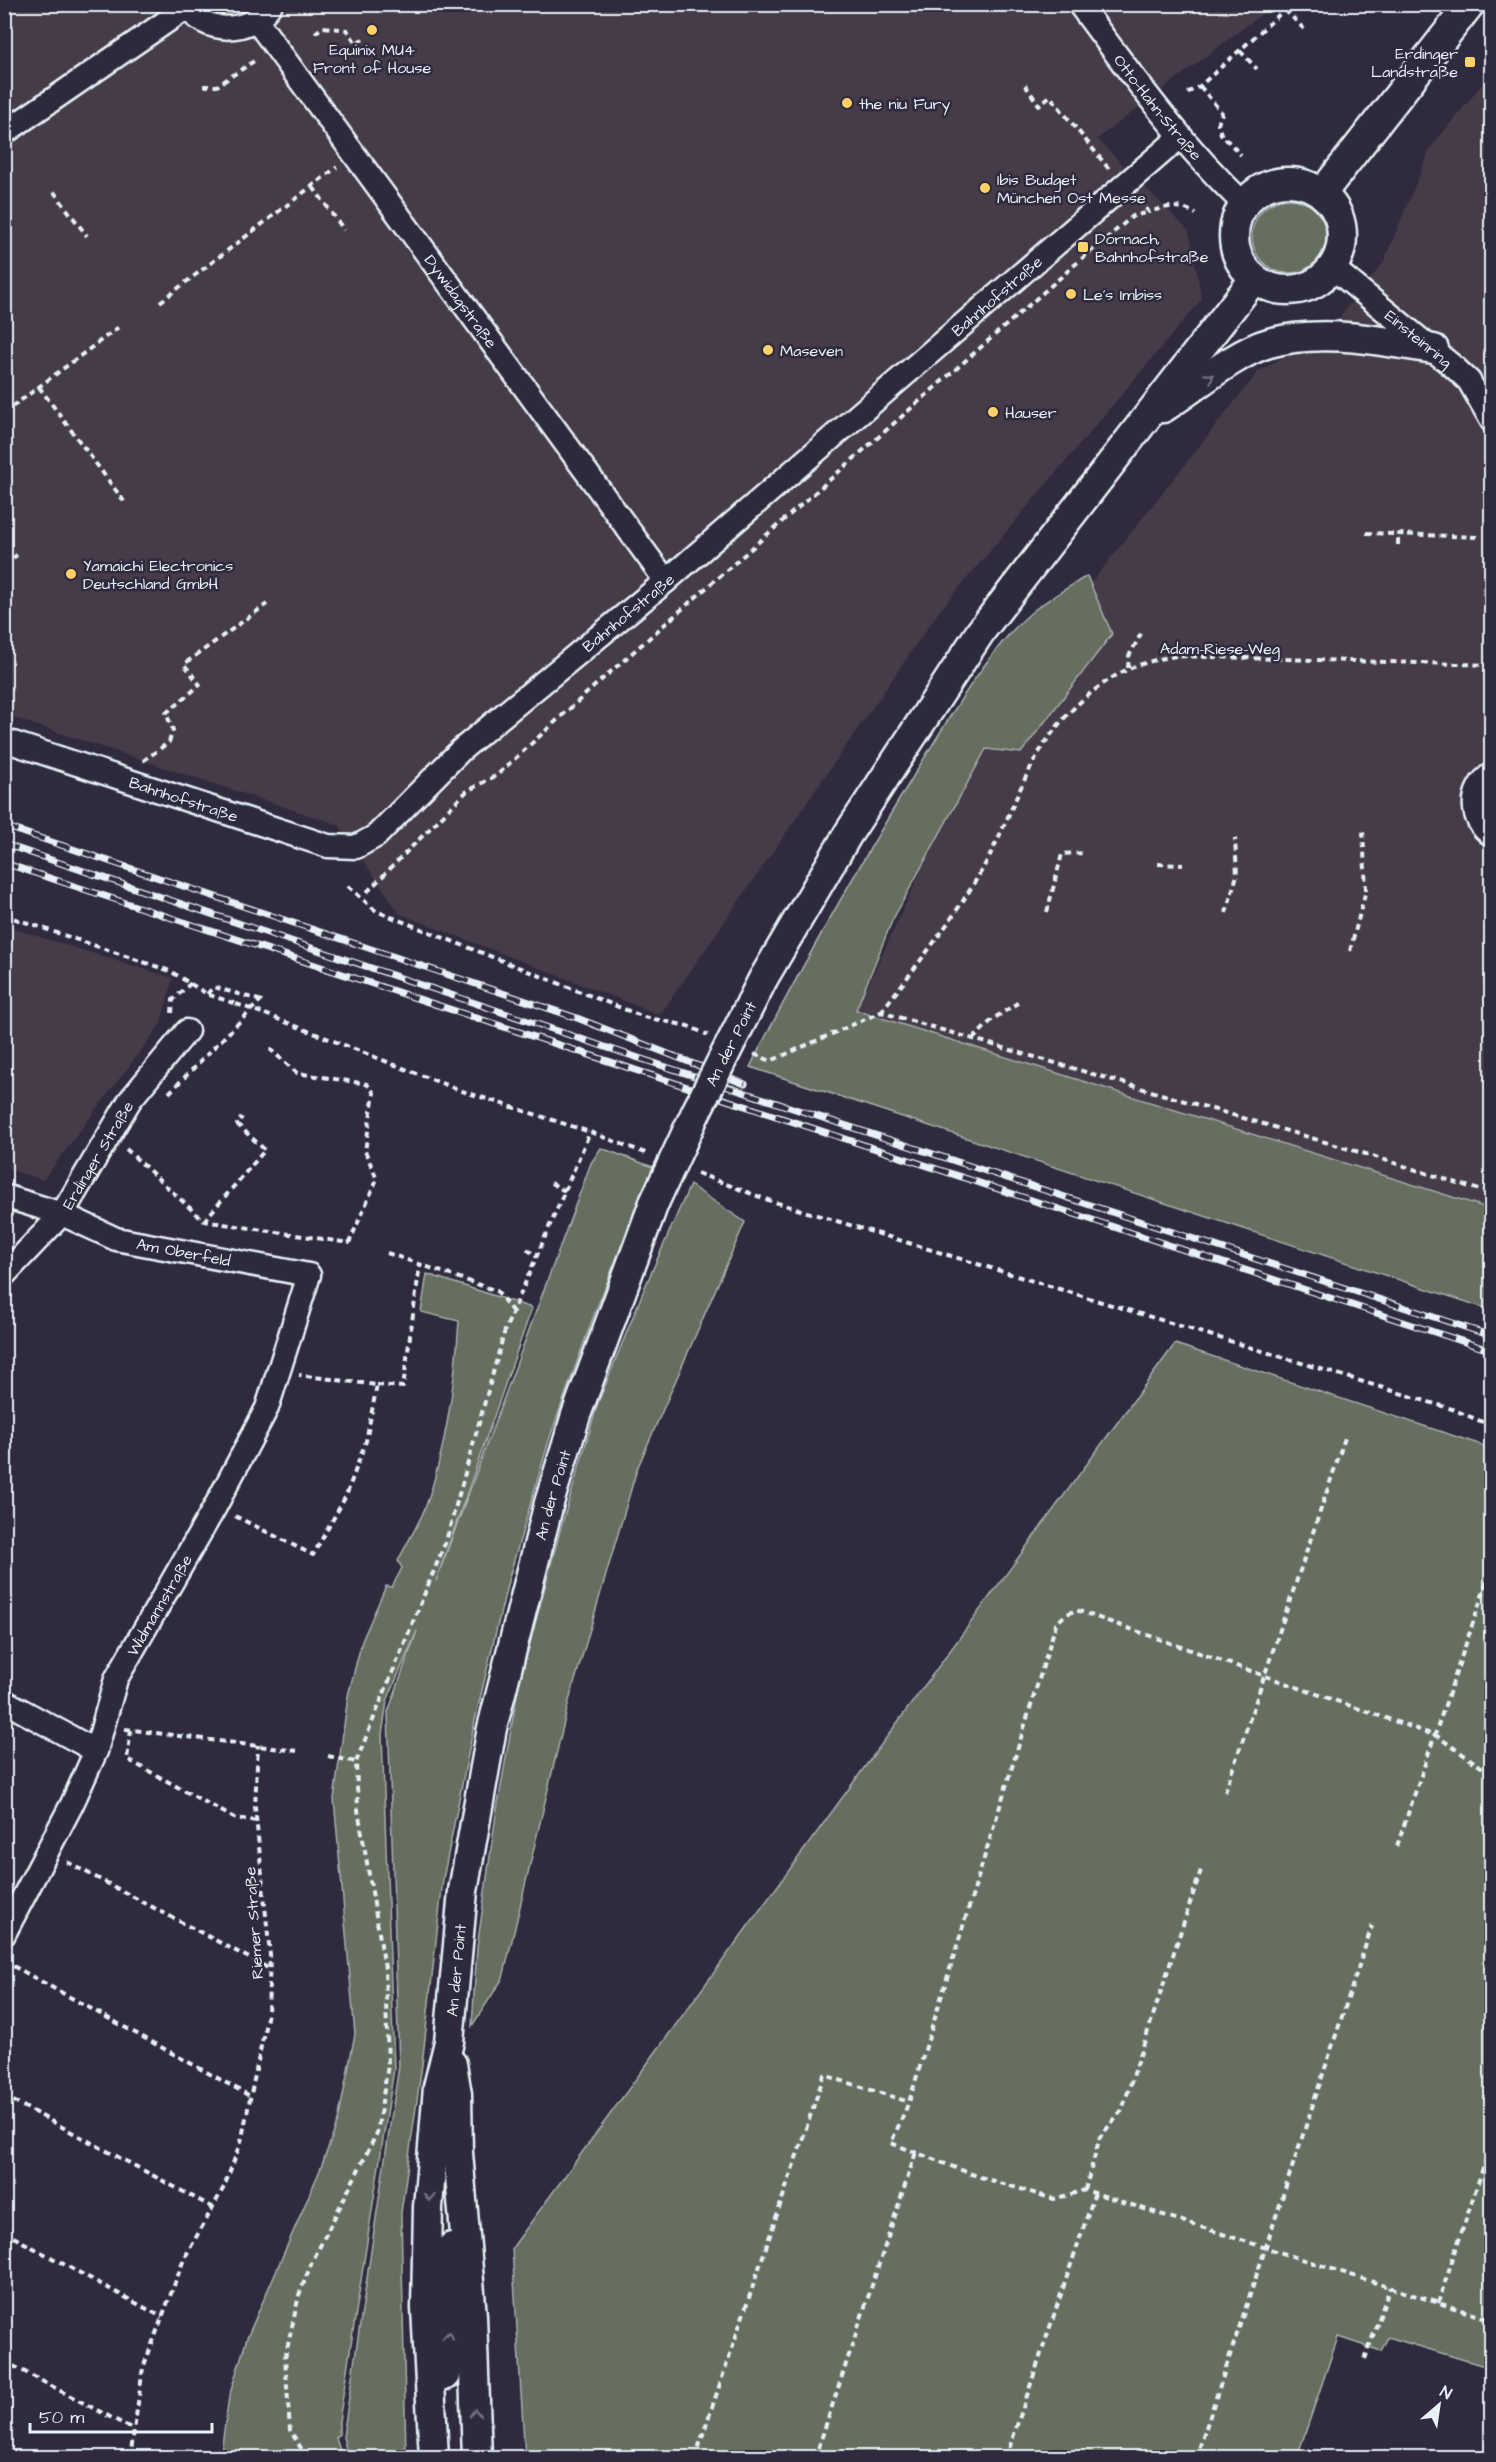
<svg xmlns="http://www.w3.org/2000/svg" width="1496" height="2462" font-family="'Architects Daughter',sans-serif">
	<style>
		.built { fill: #453a49 }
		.green { fill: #666e60; stroke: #a7b0ac; stroke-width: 1.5 }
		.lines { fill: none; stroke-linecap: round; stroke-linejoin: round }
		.minor-casing { stroke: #e8f1f8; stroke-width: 27 }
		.tertiary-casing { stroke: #e8f1f8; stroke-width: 33 }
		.path { stroke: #e8f1f8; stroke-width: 4; stroke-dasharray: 6 4.5; stroke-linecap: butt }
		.minor { stroke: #2f2a3d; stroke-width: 22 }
		.tertiary { stroke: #2f2a3d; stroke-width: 28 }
		.rail-casing { stroke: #e8f1f8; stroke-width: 7 }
		.rail { stroke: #2f2a3d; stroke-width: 4.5; stroke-dasharray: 14; stroke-linecap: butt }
		.tertiary-bridge-casing { stroke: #e8f1f8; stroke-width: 33; stroke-linecap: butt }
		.path-bridge { stroke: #e8f1f8; stroke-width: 4; stroke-dasharray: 6 4.5; stroke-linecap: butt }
		.tertiary-bridge { stroke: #2f2a3d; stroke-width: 28 }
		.oneway { stroke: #70707e }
		.poi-dot { fill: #ffd166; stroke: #2f2a3d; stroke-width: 2 }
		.labels { text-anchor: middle; stroke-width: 5; stroke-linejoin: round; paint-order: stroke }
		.poi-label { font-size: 16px; fill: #e8f1f8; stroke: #2f2a3d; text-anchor: start }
		.street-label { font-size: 16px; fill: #e8f1f8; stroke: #2f2a3d }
	</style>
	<rect width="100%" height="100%" fill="#2f2a3d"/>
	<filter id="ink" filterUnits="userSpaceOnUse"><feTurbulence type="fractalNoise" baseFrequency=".0167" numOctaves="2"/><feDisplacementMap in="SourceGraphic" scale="12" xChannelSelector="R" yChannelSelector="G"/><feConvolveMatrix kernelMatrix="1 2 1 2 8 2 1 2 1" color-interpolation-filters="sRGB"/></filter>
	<g filter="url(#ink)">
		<!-- built -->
		<g class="built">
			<polygon points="5,5 1274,5 1097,139 1189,231 1202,299 938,613 660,1015 400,914 339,825 5,715"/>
			<polygon points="1491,73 1491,1209 856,1010 1004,693 1258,372 1331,328 1383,263 1431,147"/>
			<polygon points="5,926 173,978 161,1024 43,1180 5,1168"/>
		</g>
		<!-- green -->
		<g class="green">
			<path d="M199,5H259C237,19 221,22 199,5Z"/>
			<circle cx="1289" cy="236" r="37"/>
			<path d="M1087,576L1112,634L1021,753L986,749L892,921L856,1010L1491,1209V1310L750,1067C802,964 860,864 920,765C950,717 990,647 1033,611C1049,598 1069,587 1087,576Z"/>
			<path d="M601,1148L653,1167L594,1315L550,1437L508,1581L475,1720L443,1879L422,2065L401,2213L406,2457H348L343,2437L399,2066L388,1712L417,1631L387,1701L382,1735L394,2069L339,2421V2434L336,2438L342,2457L220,2458L229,2397L247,2338L320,2170L338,2121L355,2034L334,1799L348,1696L362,1641L386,1586L392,1587L402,1568L398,1561C407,1542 420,1523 427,1503C447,1444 455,1383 459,1321L421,1312L427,1274L532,1308L436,1581L591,1163Z"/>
			<polygon points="690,1185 745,1222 637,1469 569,1701 503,1978 472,2026 477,1948 496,1814 519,1684 561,1527 598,1403 645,1287"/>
			<polygon points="1175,1344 1491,1448 1491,2368 1388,2337 1381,2351 1338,2337 1297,2457 525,2457 512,2248"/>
		</g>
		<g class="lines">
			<defs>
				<g id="minor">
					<path d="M185,4C205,36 251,35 271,4"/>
					<path id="s1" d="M1079,4C1131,74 1181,144 1244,204"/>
					<path id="s2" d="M256,20L666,581"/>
					<polyline points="4,133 186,8"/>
					<path id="s3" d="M1333,268L1455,368L1469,381L1492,421"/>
					<path id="s4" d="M4,740L328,846L356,847L376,836L461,750L666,581L1180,137"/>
					<path d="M1492,774C1469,788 1469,821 1492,835"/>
					<path id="s5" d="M4,1196L62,1214L116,1239L309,1275L267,1408L215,1507L116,1679L96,1751L72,1804L4,1934"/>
					<path id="s6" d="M4,1275L62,1214L130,1100L187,1031"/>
					<polyline points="4,1701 96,1751"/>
				</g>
				<g id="tertiary">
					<circle cx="1288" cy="236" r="54"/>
					<polyline points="1322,193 1470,4"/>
					<path d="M1163,408C1193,389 1236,352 1269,343C1322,328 1380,341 1434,349"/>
					<polyline points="763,979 848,834 981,631 1254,279"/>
					<polyline points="452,2064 457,2094 458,2153 472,2316 477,2458"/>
					<polyline points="446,2375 452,2247"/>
					<path id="s7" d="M434,2458L426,2308L428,2207L438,2087L449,2042L463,1891L492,1728L549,1503L576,1415L654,1203"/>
				</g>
			</defs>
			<!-- minor casing -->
			<use href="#minor" class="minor-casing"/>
			<!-- tertiary casing -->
			<use href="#tertiary" class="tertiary-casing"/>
			<!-- path -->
			<g class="path">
				<polyline points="1285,10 1306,31"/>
				<polyline points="315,33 323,27 347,30 356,43 363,39"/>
				<polyline points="1240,51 1257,69"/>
				<polyline points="1025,85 1039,105 1050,96 1109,169"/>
				<polyline points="203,86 217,86 257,59"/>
				<polyline points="1200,86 1222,113 1218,124 1221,134 1241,155"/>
				<polyline points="1187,93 1200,86 1291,4"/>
				<polyline points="313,187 344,230"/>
				<polyline points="54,192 87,236"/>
				<path d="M1139,200L1149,212C1168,206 1179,204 1196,214"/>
				<polyline points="160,302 337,167"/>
				<polyline points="39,387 126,504"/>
				<polyline points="4,413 120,326"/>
				<polyline points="1366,533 1480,537"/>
				<polyline points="1398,545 1398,534"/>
				<polyline points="4,564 17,555"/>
				<polyline points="1128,668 1129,656 1143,630"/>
				<polyline points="143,761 169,742 173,730 166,713 200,685 184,664 267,604"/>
				<polyline points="1158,864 1183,865"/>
				<polyline points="348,886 376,911 644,1017 688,1026 708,1035"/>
				<polyline points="367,892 467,791 497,775 599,682 1078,262 1133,216 1149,212"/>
				<polyline points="1047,912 1062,854 1085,853"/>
				<polyline points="1226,913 1237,875 1235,838"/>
				<polyline points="4,915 170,971 207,994 236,1004"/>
				<polyline points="1350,951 1366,890 1363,831"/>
				<polyline points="207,994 214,987 259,1000"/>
				<path d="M881,1012C915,967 951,923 979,875C1018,809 1024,750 1086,697C1116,672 1138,662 1176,656L1492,665"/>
				<polyline points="172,1013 173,1000 191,983"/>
				<polyline points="265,1014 459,1090 590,1132 648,1154"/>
				<polyline points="973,1039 993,1019 1019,1002"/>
				<polyline points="754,1054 771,1061 881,1012 1366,1154 1492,1194"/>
				<polyline points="169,1093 263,998"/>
				<polyline points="126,1149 204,1221 349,1243 377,1179 365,1151 374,1093 367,1084 297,1073 270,1049"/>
				<polyline points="697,1173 768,1200 1452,1409 1492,1426"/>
				<polyline points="551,1183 565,1191"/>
				<polyline points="204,1221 265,1150 237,1124 242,1117"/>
				<polyline points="527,1249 537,1257"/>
				<polyline points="387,1253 497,1291 512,1311"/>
				<polyline points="377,1385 403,1387 420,1264"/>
				<polyline points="235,1516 313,1555 346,1496 366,1441 377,1385 299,1375"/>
				<polyline points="125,1729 297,1751"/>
				<polyline points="131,1730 127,1759 234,1818 257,1821"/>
				<polyline points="328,1756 356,1762"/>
				<polyline points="1492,1772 1484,1769 1437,1736 1076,1610 1065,1615 1056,1624 909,2102 891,2143 977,2176 1054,2199 1085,2190 1492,2320"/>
				<polyline points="1225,1792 1346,1435"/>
				<polyline points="1397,1846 1492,1567"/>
				<polyline points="67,1862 270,1969"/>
				<polyline points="4,1961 252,2097"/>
				<polyline points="4,2096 212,2207"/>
				<polyline points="1085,2190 1100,2137 1122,2110 1201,1870"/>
				<polyline points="4,2232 162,2317"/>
				<polyline points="1438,2303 1492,2141"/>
				<polyline points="1365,2359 1390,2287"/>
				<polyline points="4,2361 133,2429"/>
				<polyline points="130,2458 143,2368 184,2259 224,2187 241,2142 268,2013 270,1955 255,1807 258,1745"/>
				<polyline points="307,2458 290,2430 285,2358 299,2295 312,2262 377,2133 388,2065 385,1968 358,1810 356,1762 446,1541 505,1330 590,1132"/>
				<polyline points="695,2458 824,2075 909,2102"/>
				<polyline points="815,2458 916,2152"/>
				<polyline points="1006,2458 1095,2193"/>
				<polyline points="1196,2458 1372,1926"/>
			</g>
			<!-- minor -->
			<use href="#minor" class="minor"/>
			<!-- tertiary -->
			<use href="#tertiary" class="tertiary"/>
			<defs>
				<g id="rail">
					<polyline points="4,826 577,1018 745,1084"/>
					<polyline points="4,844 608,1048 1492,1336"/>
					<polyline points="4,863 1492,1351"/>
				</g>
			</defs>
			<!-- rail casing -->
			<use href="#rail" class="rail-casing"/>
			<!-- rail -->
			<use href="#rail" class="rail"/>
			<defs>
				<g id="tertiary-bridge">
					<path id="s8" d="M654,1203L697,1110L763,979"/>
				</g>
			</defs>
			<!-- tertiary-bridge casing -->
			<use href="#tertiary-bridge" class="tertiary-bridge-casing"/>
			<!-- path-bridge -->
			<polyline class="path-bridge" points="236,1004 265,1014"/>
			<!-- tertiary-bridge -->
			<use href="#tertiary-bridge" class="tertiary-bridge"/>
		</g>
		<!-- one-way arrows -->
		<defs><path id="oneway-chevron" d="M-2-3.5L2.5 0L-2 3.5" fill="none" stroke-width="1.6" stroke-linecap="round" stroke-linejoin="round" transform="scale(1.5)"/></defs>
		<g class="oneway">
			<use href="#oneway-chevron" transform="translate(1210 377) rotate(-35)"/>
			<use href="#oneway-chevron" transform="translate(429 2197) rotate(94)"/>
			<use href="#oneway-chevron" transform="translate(448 2336) rotate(-87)"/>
			<use href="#oneway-chevron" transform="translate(475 2413) rotate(-93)"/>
		</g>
	</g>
	<!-- markers -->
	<g class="poi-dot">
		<circle cx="372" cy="30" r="6"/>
		<rect x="1464" y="56" width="12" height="12" rx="3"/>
		<circle cx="847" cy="103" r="6"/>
		<circle cx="985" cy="188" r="6"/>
		<rect x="1077" y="241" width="12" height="12" rx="3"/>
		<circle cx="1071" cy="294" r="6"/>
		<circle cx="768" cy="350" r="6"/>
		<circle cx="993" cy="412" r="6"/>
		<circle cx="71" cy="574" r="6"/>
	</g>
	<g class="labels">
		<!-- poi labels -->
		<g class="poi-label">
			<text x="372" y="55" text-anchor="middle">Equinix MU4<tspan x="372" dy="18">Front of House</tspan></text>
			<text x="1458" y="59" text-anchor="end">Erdinger<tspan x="1458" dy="18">Landstraße</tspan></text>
			<text x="859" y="109">the niu Fury</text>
			<text x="997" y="185">Ibis Budget<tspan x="997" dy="18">München Ost Messe</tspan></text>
			<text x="1095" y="244">Dornach,<tspan x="1095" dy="18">Bahnhofstraße</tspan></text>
			<text x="1083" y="300">Le's Imbiss</text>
			<text x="780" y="356">Maseven</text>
			<text x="1005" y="418">Hauser</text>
			<text x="83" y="571">Yamaichi Electronics<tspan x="83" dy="18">Deutschland GmbH</tspan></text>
		</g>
		<!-- street labels -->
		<g class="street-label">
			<text dy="6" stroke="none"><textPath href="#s1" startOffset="130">Otto-Hahn-Straße</textPath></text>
			<text dy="6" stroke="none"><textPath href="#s4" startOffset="1215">Bahnhofstraße</textPath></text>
			<text dy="6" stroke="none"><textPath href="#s2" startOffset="348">Dywidagstraße</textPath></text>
			<text dy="6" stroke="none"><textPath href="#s3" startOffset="111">Einsteinring</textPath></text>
			<text dy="6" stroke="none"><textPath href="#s4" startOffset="729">Bahnhofstraße</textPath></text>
			<text x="1220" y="654">Adam-Riese-Weg</text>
			<text dy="6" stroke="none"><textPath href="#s4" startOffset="189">Bahnhofstraße</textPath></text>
			<text dy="6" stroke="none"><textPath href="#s8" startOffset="177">An der Point</textPath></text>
			<text dy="6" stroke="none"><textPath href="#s6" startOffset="153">Erdinger Straße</textPath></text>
			<text dy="6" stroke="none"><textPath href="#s5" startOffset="189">Am Oberfeld</textPath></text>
			<text dy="6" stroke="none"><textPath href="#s7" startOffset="976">An der Point</textPath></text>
			<text transform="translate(159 1605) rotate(-60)" y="6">Widmannstraße</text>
			<text transform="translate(253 1923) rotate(-94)" y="6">Riemer Straße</text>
			<text dy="6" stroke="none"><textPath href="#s7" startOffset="490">An der Point</textPath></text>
		</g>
	</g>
	<!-- margin -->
	<rect width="1496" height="2462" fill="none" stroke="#2f2a3d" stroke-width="24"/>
	<rect x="12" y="12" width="1472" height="2438" fill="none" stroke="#e8f1f8" stroke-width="2" filter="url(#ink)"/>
	<!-- north arrow -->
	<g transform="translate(1439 2405) rotate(29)" stroke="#2f2a3d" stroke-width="4.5" paint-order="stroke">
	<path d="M0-4.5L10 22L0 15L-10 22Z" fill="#e8f1f8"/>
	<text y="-9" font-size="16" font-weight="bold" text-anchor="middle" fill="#e8f1f8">N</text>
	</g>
	<!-- scale -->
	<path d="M30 2423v9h182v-9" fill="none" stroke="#e8f1f8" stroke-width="3"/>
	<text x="39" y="2423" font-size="18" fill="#e8f1f8" stroke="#2f2a3d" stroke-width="4.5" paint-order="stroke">50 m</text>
</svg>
